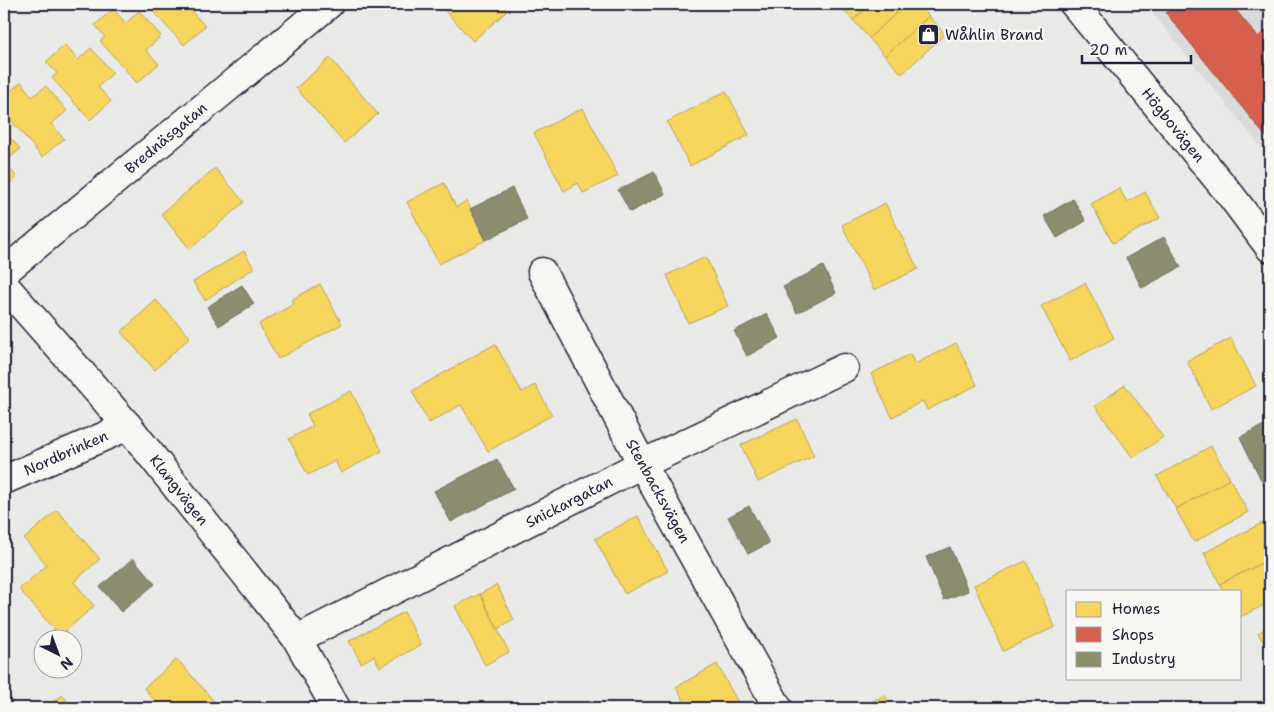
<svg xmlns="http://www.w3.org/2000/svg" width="1274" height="712" font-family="'Shantell Sans',sans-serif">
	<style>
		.built { fill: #dadada }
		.homes { fill: #f6d55c; stroke: #b69f52 }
		.shops { fill: #d6604d; stroke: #a04d48 }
		.industry { fill: #8c8c6e; stroke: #6c6c5f }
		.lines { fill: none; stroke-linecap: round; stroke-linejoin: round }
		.minor-casing { stroke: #22223b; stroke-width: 31 }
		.major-casing { stroke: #22223b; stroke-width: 31 }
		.minor { stroke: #f6f6f2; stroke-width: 28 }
		.major { stroke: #f6f6f2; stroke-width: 28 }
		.labels { text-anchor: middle; stroke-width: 5; stroke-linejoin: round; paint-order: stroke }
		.poi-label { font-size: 15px; fill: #22223b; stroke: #f6f6f2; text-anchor: start }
		.street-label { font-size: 15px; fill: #22223b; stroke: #f6f6f2 }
	</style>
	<rect width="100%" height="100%" fill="#e9e9e7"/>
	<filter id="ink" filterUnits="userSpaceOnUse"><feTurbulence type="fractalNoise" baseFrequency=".02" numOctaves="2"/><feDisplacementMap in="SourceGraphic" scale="10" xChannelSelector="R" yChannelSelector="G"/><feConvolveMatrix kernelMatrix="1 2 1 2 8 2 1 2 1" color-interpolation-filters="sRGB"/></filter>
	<g filter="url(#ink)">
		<!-- built -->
		<polygon class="built" points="1145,4 1270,4 1270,158"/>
		<!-- homes -->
		<g class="homes">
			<polygon points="146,4 201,4 192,12 205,26 184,45"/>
			<polygon points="439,4 501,4 507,11 473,41"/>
			<polygon points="838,4 871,4 853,20"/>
			<polygon points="871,4 906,4 869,38 853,20"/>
			<polygon points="906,4 917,4 929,16 885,56 869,38"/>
			<polygon points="113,9 126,23 139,11 161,36 146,50 159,64 137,83 100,41 105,37 95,25"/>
			<polygon points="929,16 945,34 902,74 885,56"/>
			<polygon points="65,45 78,60 91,48 113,73 98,87 111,101 90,120 52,78 57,73 46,62"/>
			<polygon points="330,58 378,114 344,143 296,88"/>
			<polygon points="21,82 32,97 46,86 67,111 51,124 64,139 42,157 6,114 11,110 4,102 4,97"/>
			<polygon points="726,91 749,135 690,166 667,122"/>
			<polygon points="583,108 618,176 583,193 578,183 564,191 534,133"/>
			<polygon points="4,130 20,149 4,163 17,177 4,188"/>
			<polygon points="215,168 244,202 190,249 161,214"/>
			<polygon points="444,183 456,207 467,201 486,240 439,264 407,202"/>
			<polygon points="1119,188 1127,202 1145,192 1160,218 1113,243 1091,204"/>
			<polygon points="885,203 918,269 874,290 842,225"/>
			<polygon points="244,251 254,268 205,300 193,282"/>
			<polygon points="706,257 728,306 688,323 667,275"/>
			<polygon points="1085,283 1114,338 1070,361 1041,306"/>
			<polygon points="320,284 342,324 278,359 259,324 294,304 291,300"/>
			<polygon points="156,300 190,337 155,370 121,332"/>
			<polygon points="1231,338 1256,386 1211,409 1187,361"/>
			<polygon points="956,343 977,385 927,410 923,401 892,417 871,374 910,354 915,364"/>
			<polygon points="495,344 522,392 535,385 552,415 488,451 461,405 429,423 412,391"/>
			<polygon points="1125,385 1163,437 1133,458 1095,406"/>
			<polygon points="351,391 382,451 341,473 335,461 308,475 289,439 313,426 307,414"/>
			<polygon points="797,419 814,456 758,482 741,445"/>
			<polygon points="1211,446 1230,479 1176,509 1157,476"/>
			<polygon points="1230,479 1248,512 1194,542 1176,509"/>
			<polygon points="57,510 100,559 74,582 94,606 60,636 19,589 47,565 24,539"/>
			<polygon points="638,516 668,571 625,594 595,539"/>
			<polygon points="1262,523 1270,538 1270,559 1220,584 1204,553"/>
			<polygon points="1270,559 1270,602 1240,617 1240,591 1223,591 1220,584"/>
			<polygon points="1026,561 1055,627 1003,651 974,585"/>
			<polygon points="497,585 514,620 498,629 480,594"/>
			<polygon points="480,594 509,652 485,665 455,606"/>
			<polygon points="404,612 421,645 380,667 374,656 361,663 349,641"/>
			<polygon points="1270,626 1270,654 1258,633"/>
			<polygon points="177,659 219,707 217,708 161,708 144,688"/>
			<polygon points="717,664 741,708 688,708 676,687"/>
			<polygon points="63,695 72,708 44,708"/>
			<polygon points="885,695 891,708 859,708"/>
		</g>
		<!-- shops -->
		<polygon class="shops" points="1178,4 1231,4 1258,37 1270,27 1270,142 1166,13"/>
		<!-- industry -->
		<g class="industry">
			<polygon points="654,172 665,194 630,212 618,190"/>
			<polygon points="512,188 527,219 486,240 470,209"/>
			<polygon points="1073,199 1086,221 1057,238 1044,216"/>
			<polygon points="1164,237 1181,267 1142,288 1126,258"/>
			<polygon points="823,266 836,293 797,313 783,287"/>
			<polygon points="242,285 254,304 219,326 207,307"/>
			<polygon points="767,314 780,338 747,356 734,331"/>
			<polygon points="1270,422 1270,498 1240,437"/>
			<polygon points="497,459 514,489 451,522 434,491"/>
			<polygon points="749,506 769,543 748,554 728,517"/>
			<polygon points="950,547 968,591 944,600 926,557"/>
			<polygon points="133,558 155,584 121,612 100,587"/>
		</g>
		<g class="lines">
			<defs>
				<g id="minor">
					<polyline points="4,272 329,4"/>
					<polyline points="542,272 642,464 778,708"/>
					<polyline points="4,285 128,426 297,639 336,708"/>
					<polyline points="4,480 128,426"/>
					<polyline points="297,639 642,464 844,368"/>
				</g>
				<polyline id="major" points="1074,4 1232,197 1270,248"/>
			</defs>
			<!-- minor casing -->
			<use href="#minor" class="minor-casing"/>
			<!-- major casing -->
			<use href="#major" class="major-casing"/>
			<!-- minor -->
			<use href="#minor" class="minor"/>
			<!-- major -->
			<use href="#major" class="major"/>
		</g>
	</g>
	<!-- icons -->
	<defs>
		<symbol id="shop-square" viewBox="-11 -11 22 22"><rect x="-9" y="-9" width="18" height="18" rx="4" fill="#22223b" stroke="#f6f6f2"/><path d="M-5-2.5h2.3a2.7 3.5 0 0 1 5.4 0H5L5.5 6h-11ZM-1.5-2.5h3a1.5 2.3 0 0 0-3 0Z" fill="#fff"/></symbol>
	</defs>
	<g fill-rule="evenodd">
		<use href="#shop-square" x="916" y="22" width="25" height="25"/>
	</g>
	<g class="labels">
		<!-- poi labels -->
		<g class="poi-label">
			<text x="945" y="40">Wåhlin Brand</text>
		</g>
		<!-- street labels -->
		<g class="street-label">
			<text transform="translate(1173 125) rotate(51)" y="5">Högbovägen</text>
			<text transform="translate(166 138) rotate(-40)" y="5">Brednäsgatan</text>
			<text transform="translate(66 453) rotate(-24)" y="5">Nordbrinken</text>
			<text transform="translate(179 490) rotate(52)" y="5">Klangvägen</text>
			<text transform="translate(658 491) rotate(61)" y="5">Stenbacksvägen</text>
			<text transform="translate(569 502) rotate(-27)" y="5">Snickargatan</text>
		</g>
	</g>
	<!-- margin -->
	<rect width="1274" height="712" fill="none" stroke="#f6f6f2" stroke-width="20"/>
	<rect x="10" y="10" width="1254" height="692" fill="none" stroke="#22223b" stroke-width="2" filter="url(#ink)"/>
	<!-- legend -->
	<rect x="1066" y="590" width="175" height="90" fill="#f6f6f2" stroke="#a1a1a9"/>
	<rect x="1076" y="602" width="25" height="15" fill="#f6d55c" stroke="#a1a1a9"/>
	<text x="1112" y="614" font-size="15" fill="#22223b">Homes</text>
	<rect x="1076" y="627" width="25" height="15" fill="#d6604d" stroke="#a1a1a9"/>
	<text x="1112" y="640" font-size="15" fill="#22223b">Shops</text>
	<rect x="1076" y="652" width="25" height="15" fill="#8c8c6e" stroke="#a1a1a9"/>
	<text x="1112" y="664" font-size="15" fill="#22223b">Industry</text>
	<!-- north arrow -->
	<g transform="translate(58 654) rotate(138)"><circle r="24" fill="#f6f6f2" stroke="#a1a1a9"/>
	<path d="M0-4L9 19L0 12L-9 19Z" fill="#22223b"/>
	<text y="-8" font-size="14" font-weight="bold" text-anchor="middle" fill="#22223b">N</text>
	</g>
	<!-- scale -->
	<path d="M1082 55v8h109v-8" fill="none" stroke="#22223b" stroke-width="2.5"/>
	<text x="1089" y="55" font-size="15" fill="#22223b" stroke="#f6f6f2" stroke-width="4" paint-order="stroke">20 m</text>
</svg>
